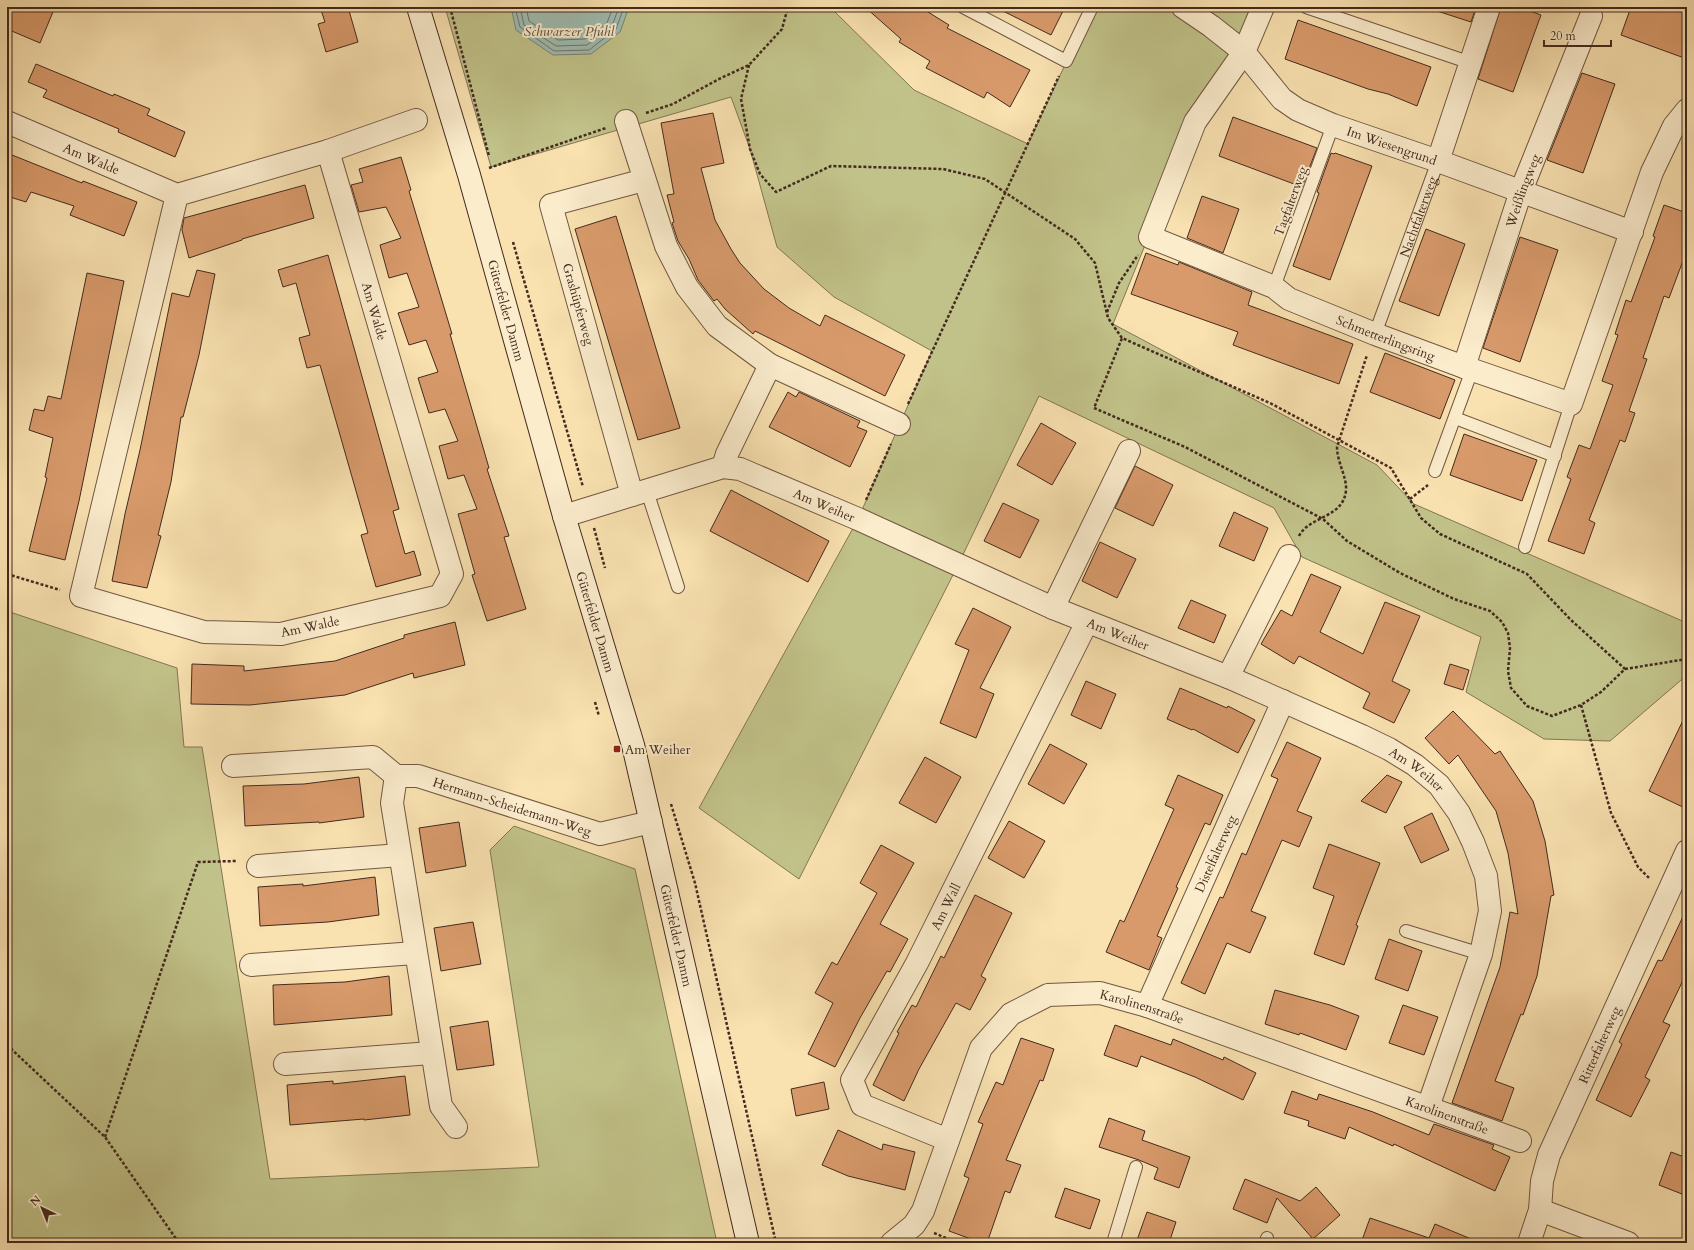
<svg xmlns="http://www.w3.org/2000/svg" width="1694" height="1250" font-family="Cardo,serif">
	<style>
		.green { fill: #c1c289; stroke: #827654 }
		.water { fill: #9ebcb1; stroke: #7a8277 }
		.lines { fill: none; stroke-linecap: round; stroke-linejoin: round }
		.shore { stroke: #717368; stroke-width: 1 }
		.building { fill: #d89a6b; stroke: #442a1f }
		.lane-casing { stroke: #715843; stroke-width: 14 }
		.street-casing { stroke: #715843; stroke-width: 24 }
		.secondary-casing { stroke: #442a1f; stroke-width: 24 }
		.path { stroke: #442a1f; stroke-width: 2.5; stroke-dasharray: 3 2; stroke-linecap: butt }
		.lane { stroke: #fbeccc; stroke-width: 12 }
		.street { stroke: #fbeccc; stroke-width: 22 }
		.secondary { stroke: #fbeccc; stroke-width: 22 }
		.poi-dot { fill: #8f2418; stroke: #fbeccc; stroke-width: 1.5 }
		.labels { text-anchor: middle; stroke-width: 4; stroke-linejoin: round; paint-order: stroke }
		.street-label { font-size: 13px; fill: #442a1f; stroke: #fbeccc }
		.poi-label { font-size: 13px; fill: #442a1f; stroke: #fbeccc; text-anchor: start }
		.water-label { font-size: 14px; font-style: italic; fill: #5a4e44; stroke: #fbeccc }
	</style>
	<rect width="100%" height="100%" fill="#f9e1b0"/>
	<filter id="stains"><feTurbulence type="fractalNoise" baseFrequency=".005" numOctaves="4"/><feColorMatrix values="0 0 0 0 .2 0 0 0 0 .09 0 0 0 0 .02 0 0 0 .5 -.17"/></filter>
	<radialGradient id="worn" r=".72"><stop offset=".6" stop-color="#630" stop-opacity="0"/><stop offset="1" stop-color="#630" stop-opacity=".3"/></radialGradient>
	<!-- green -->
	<g class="green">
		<polygon points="445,7 830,7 914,90 1028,144 1092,7 1263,7 1195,122 1113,324 1377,465 1414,504 1687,623 1687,675 1610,741 1544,739 1466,692 1481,637 1302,557 1274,508 1039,396 958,565 799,879 699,808 858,519 932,351 834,297 777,247 750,149 731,97 491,167"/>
		<polygon points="7,611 177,668 184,747 202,747 270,1179 539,1167 490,850 514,826 635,869 717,1243 7,1243"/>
	</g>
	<!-- water -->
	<polygon class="water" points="511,7 629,7 620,32 591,54 553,55 516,30"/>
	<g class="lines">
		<!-- shore -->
		<g class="shore">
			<polyline points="515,7 520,27 554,51 589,50 616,29 624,7"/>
			<polyline points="520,7 524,25 556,46 587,45 612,26 619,7"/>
			<polyline points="526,7 529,21 558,40 585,39 607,23 613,7"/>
		</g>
	</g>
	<!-- building -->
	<g class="building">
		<polygon points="7,7 55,7 40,43 7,29"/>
		<polygon points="320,7 348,7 358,42 326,52 318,24 325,22"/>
		<polygon points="865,7 920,7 949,25 947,28 1030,70 1010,107 987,92 984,98 926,68 930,61 899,42 901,39"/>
		<polygon points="995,7 1065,7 1051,35"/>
		<polygon points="1438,7 1476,7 1471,22 1437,11"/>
		<polygon points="1501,7 1519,7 1541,15 1513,92 1478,79"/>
		<polygon points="1631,7 1687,7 1687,59 1621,35"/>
		<polygon points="1298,20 1431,67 1417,106 1388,94 1368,89 1285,59"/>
		<polygon points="36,64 113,96 114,94 150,109 147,115 185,132 175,157 118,132 119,129 43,97 47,90 28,82"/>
		<polygon points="1582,73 1615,84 1583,173 1547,160"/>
		<polygon points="713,113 724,163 701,168 715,220 731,249 740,263 764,289 789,308 820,326 825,315 905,355 885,396 755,331 753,334 725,309 717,299 714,301 698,280 689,259 678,241 672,223 674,222 667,195 674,194 661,123"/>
		<polygon points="1233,117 1317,148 1302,187 1219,156"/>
		<polygon points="7,153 82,183 83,181 137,202 124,236 70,215 74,206 31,192 26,202 10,197 12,191 7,189"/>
		<polygon points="1331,153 1334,154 1335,153 1372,166 1330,280 1293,266 1319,193 1317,192"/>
		<polygon points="401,157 411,190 409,191 452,334 450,334 489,468 487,469 509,536 504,537 526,609 487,621 472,575 475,574 458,514 477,509 464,475 448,479 439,446 458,441 445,409 429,413 418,378 438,372 426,340 409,345 398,313 419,307 407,273 389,278 380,245 401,238 386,207 359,212 351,185 363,182 359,169"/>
		<polygon points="305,185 314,218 242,239 242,240 189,258 182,230 184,218"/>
		<polygon points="1202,196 1239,209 1223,253 1187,238"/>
		<polygon points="1664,205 1687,213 1687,250 1669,298 1664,296 1643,358 1647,359 1629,411 1635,413 1625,442 1620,440 1589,520 1595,523 1584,554 1548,541 1571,479 1567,477 1579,445 1590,449 1613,385 1602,381 1618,335 1615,334 1626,300 1631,302 1655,237 1653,236"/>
		<polygon points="616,216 680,428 638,440 575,229"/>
		<polygon points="1426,229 1465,244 1439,316 1399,301"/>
		<polygon points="1520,237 1558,250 1520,362 1483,348"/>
		<polygon points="1146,253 1178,265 1179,262 1252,292 1248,305 1353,344 1339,384 1233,345 1238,332 1131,294"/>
		<polygon points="328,255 399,509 393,511 405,554 414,551 421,575 376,587 361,535 368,533 320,365 307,368 299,338 310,335 296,283 283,287 278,270"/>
		<polygon points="197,270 215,274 199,355 183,417 181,417 171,482 158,535 161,536 147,588 112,581 125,514 140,450 172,293 189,297"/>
		<polygon points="87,273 124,281 79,501 65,560 29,551 47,478 45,477 53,438 29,430 34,409 44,411 48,396 61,399"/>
		<polygon points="1385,353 1455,380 1440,419 1370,392"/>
		<polygon points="788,392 796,397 799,392 860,421 857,427 867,431 850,467 769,427"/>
		<polygon points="1041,423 1076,443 1052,485 1017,465"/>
		<polygon points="1464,434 1537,460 1522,501 1450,475"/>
		<polygon points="1135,466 1173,485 1153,526 1115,508"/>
		<polygon points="731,490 829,541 808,582 710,531"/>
		<polygon points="1003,503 1039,520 1020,558 984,541"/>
		<polygon points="1234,512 1268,528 1254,561 1219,546"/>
		<polygon points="1100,542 1136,559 1117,598 1082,581"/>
		<polygon points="1311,574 1341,587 1320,632 1363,654 1385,602 1420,616 1392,681 1410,690 1394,723 1363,708 1370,693 1299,656 1294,664 1261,644 1281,610 1292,616"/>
		<polygon points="1191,600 1226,615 1214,643 1178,628"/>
		<polygon points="973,608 1011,627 980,688 994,694 976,738 940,723 969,650 955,644"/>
		<polygon points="455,622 465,665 414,678 413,673 345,695 250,705 191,704 192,664 244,666 244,671 335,661 404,638 404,635"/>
		<polygon points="1450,664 1469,670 1463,690 1444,684"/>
		<polygon points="1086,681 1116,694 1101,729 1071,715"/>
		<polygon points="1180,688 1227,708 1228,706 1255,720 1238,753 1193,729 1192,730 1167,719"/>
		<polygon points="1453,711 1495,754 1500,751 1533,801 1545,841 1554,895 1551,896 1537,976 1523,1015 1521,1014 1495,1081 1514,1088 1502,1121 1452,1103 1500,967 1510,912 1518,914 1508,853 1496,811 1458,755 1449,764 1425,738"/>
		<polygon points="1687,712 1687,809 1649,791"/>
		<polygon points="1287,742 1321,758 1297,811 1312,817 1299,847 1282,840 1251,911 1266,917 1250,953 1227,943 1205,994 1181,983 1220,897 1223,898 1242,853 1246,855 1278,779 1271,776"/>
		<polygon points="1050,744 1087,764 1064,804 1028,784"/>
		<polygon points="925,757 961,777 936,823 899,803"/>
		<polygon points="1178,775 1223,795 1210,825 1205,823 1176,887 1178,888 1157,936 1162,938 1149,970 1106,952 1120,920 1124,922 1174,809 1165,805"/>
		<polygon points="1387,775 1402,782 1386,813 1361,801"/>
		<polygon points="359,777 364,817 319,823 319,822 245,826 243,786 304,784"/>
		<polygon points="1432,813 1449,850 1421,863 1404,827"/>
		<polygon points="1009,821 1045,841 1024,878 988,858"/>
		<polygon points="459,822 466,866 426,873 419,828"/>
		<polygon points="1329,844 1380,863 1356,925 1358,926 1344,965 1314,954 1334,896 1313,888"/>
		<polygon points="881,845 914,863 880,924 908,939 890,972 887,971 860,1018 835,1067 808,1054 833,1003 815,993 832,962 837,965 877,893 860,883"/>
		<polygon points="375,877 379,915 328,922 260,926 258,887 303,884 303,886"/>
		<polygon points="975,895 1012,913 981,976 986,979 970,1010 956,1003 919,1069 904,1101 873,1085 899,1033 897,1032 912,1005 916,1007 941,956 944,958"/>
		<polygon points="1687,908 1687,972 1663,1022 1670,1025 1645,1077 1650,1080 1631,1117 1596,1100 1622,1044 1619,1042 1658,960 1662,961"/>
		<polygon points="473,922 481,964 441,971 434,928"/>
		<polygon points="1389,939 1422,951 1408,991 1375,979"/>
		<polygon points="389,976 392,1015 274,1025 273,985 345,982"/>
		<polygon points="1275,990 1330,1005 1359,1016 1346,1050 1300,1033 1299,1035 1265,1024"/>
		<polygon points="1403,1005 1438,1017 1424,1055 1389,1043"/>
		<polygon points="488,1021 494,1065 457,1070 450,1027"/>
		<polygon points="1115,1025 1171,1045 1173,1039 1223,1060 1224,1057 1256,1073 1243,1100 1195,1077 1141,1056 1137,1067 1104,1055"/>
		<polygon points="1021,1038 1054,1049 1043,1081 1040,1080 1006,1160 1021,1165 1010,1193 1005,1191 987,1243 982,1243 949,1231 969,1178 964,1176 983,1124 978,1122 996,1082 1003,1085"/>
		<polygon points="405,1076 410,1115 364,1120 364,1119 290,1125 287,1085 333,1081 333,1084"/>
		<polygon points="824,1082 829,1109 796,1116 791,1089"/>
		<polygon points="1292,1091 1317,1100 1319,1094 1373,1112 1429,1135 1434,1124 1494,1145 1492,1149 1510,1157 1495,1191 1394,1144 1393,1146 1349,1127 1345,1139 1308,1126 1309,1121 1284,1113"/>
		<polygon points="1109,1118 1145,1131 1142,1140 1190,1157 1179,1188 1154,1179 1158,1168 1139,1160 1099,1147"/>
		<polygon points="838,1130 882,1150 883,1144 915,1152 905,1190 848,1176 822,1165"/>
		<polygon points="1671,1152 1687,1158 1687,1196 1659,1185"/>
		<polygon points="1245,1179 1300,1201 1316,1187 1340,1215 1313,1239 1277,1198 1267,1223 1233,1209"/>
		<polygon points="1065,1188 1100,1200 1090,1229 1055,1217"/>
		<polygon points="1147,1212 1176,1222 1169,1243 1136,1243"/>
		<polygon points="1370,1218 1429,1238 1435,1224 1481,1243 1361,1243"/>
	</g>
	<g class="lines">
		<defs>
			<g id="lane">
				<polyline points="963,7 1066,61 1092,7"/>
				<polyline points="1306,7 1471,63"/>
				<polyline points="1274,287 1333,125"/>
				<path id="s1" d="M1375,334L1438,161"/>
				<polyline points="1455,418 1555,456"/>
				<polyline points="1435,471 1472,370"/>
				<polyline points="647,491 678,587"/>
				<polyline points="1525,547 1571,404"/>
				<polyline points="1406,931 1481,954"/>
				<polyline points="1113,1243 1136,1167"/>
				<polyline points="1266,1243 1267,1238"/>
			</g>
			<g id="street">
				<path id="s2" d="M1183,7L1211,26L1244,52L1282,99L1298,110L1333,125L1438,161L1632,232"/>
				<path id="s3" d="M1263,7L1244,52L1195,122L1150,237L1274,287L1289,299L1375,334L1464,367L1571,404L1652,172L1674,126L1687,110"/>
				<polyline points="626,121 666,246 687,287 717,326 770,365 899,424"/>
				<path id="s4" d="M7,122L177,195L328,151L452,574L440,596L281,634L204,632L81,596L177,195"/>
				<polyline points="328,151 416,120"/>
				<polyline points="1438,161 1489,7"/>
				<path id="s5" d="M1464,367L1521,191L1591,16"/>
				<polyline points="723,467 727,454 770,365"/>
				<polyline points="632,495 551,205 644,180"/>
				<path id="s6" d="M564,516L723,467L740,469L858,519L1053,608L1228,677L1362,736L1389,749L1415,765L1439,785L1459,813L1473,842L1486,876L1490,911L1481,954L1428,1107"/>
				<polyline points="1053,608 1129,451"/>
				<polyline points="1228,677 1289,556"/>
				<polyline points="233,766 373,757 396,776"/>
				<polyline points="258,866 400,855"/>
				<polyline points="251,965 415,953"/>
				<path id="s7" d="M1147,1006L1283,701"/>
				<polyline points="285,1064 431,1053"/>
				<path id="s8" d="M456,1127L441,1106L392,803L396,776H418L600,834L651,822"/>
				<path id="s9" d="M948,1140L862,1105L852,1080L917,963L1087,622"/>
				<polyline points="1540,1210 1628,1243"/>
				<path id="s10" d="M892,1243L914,1225L923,1211L981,1048L1011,1014L1048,995L1100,993L1147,1006L1520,1141"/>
				<path id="s11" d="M1529,1243L1540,1210L1542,1181L1549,1155L1687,851"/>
			</g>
			<g id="secondary">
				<path id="s12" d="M418,7L469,175L564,516L633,745L748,1243"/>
			</g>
		</defs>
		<!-- lane casing -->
		<use href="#lane" class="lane-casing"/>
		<!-- street casing -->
		<use href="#street" class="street-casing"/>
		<!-- secondary casing -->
		<use href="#secondary" class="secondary-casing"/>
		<!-- path -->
		<g class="path">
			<polyline points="450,7 489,156"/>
			<polyline points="749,65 741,99 750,149 760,174 776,192 831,166 943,169 985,179 1075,239 1095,263 1108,318 1122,338 1270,403 1391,468 1421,518 1440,534 1527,574 1571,620 1625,669 1601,692 1581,705 1552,716 1527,706 1511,688 1508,671 1510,648 1508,633 1502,622 1490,611 1454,599 1400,573 1347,541 1323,519 1185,447 1094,408 1122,338"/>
			<polyline points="646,113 673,104 719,79 749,65 782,29 788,7"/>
			<polyline points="489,168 606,128"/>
			<polyline points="513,242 583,487"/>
			<polyline points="1107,312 1119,283 1138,255"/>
			<polyline points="908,404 1059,76"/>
			<polyline points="1410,499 1428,485"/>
			<polyline points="866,500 891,444"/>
			<polyline points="594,528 605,568"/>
			<path d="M1299,536C1309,516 1344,518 1346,490C1347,477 1337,462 1337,447L1367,355"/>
			<polyline points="7,574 60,590"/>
			<polyline points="1625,669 1687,659"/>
			<polyline points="595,702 599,716"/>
			<polyline points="1581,705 1611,813 1638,867 1650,879"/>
			<polyline points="671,804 695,883 776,1243"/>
			<polyline points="7,1045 105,1137 179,1243"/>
			<polyline points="105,1137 198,862 236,861"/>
			<polyline points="934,1233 958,1243"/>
		</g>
		<!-- lane -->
		<use href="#lane" class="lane"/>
		<!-- street -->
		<use href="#street" class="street"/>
		<!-- secondary -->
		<use href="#secondary" class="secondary"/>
	</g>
	<!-- markers -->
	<rect class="poi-dot" x="613" y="745" width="8" height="8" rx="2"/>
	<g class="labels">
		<!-- street labels -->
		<g class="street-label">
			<text dy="5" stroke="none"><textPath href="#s2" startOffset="256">Im Wiesengrund</textPath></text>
			<text dy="5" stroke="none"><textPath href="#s4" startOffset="92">Am Walde</textPath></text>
			<text dy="5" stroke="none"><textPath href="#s5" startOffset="186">Weißlingweg</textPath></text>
			<text transform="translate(1290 201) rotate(-70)" y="5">Tagfalterweg</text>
			<text dy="5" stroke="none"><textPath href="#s1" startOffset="125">Nachtfalterweg</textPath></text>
			<text transform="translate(579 304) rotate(74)" y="5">Grashüpferweg</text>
			<text dy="5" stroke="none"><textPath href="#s12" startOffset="316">Güterfelder Damm</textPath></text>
			<text dy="5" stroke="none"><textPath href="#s4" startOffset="509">Am Walde</textPath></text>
			<text dy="5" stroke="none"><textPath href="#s3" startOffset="515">Schmetterlingsring</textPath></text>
			<text dy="5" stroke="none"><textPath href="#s6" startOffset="275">Am Weiher</textPath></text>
			<text dy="5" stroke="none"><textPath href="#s12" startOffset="640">Güterfelder Damm</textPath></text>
			<text transform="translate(310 626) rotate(-12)" y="5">Am Walde</text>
			<text dy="5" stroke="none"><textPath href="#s6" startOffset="596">Am Weiher</textPath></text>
			<text dy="5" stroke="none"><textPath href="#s6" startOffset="925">Am Weiher</textPath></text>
			<text dy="5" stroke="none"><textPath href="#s8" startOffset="481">Hermann-Scheidemann-Weg</textPath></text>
			<text dy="5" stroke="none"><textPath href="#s7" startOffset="167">Distelfalterweg</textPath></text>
			<text dy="5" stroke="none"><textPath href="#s9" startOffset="317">Am Wall</textPath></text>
			<text dy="5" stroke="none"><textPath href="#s12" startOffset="964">Güterfelder Damm</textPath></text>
			<text dy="5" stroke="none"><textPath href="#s10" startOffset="401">Karolinenstraße</textPath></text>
			<text dy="5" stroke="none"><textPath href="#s11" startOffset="212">Ritterfalterweg</textPath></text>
			<text dy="5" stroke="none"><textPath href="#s10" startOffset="725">Karolinenstraße</textPath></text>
		</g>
		<!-- poi labels -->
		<g class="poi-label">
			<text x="625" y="754">Am Weiher</text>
		</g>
		<!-- water labels -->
		<g class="water-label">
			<text x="569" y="36">Schwarzer Pfuhl</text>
		</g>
	</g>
	<!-- margin -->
	<rect width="1694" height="1250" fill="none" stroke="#f9e1b0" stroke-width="24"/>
	<rect x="8" y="8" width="1678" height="1234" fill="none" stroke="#442a1f" stroke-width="2"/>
	<rect x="12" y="12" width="1670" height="1226" fill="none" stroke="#442a1f"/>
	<!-- north arrow -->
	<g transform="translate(42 1208) rotate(317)" stroke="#fbeccc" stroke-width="3" paint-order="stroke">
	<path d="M0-3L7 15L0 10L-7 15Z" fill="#442a1f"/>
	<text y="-6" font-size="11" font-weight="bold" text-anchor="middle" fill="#442a1f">N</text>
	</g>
	<!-- scale -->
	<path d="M1544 40v6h67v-6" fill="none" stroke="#442a1f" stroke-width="2"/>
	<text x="1550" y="40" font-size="12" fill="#442a1f" stroke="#fbeccc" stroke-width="3" paint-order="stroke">20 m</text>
	<rect width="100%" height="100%" filter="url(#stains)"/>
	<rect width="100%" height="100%" fill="url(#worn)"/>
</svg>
